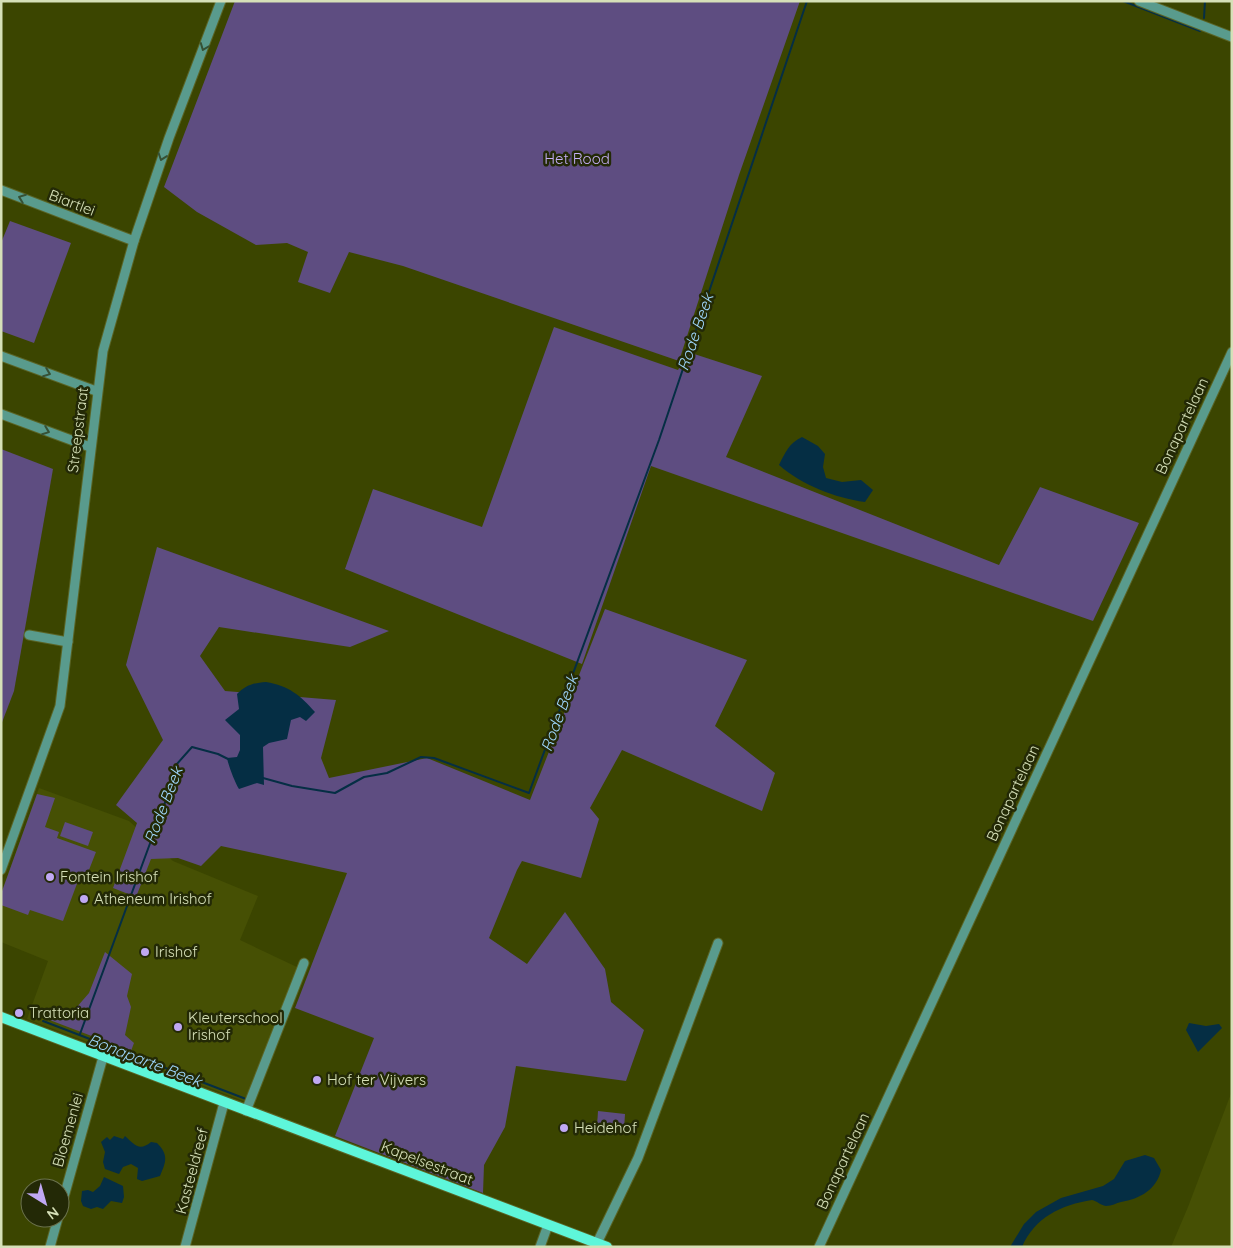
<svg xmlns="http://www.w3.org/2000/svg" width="1233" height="1248" font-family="Quicksand,sans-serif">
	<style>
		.built { fill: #465004 }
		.green { fill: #5e4d81 }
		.water { fill: #052e44 }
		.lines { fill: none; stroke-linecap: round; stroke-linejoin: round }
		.stream { stroke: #052e44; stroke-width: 2 }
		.minor-casing { stroke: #5a6425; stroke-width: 11 }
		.major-casing { stroke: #5a6425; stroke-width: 12 }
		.minor { stroke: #599b8d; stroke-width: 9 }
		.major { stroke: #5ef6da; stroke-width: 10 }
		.oneway { stroke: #365135 }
		.poi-dot { fill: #c0a8f3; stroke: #232906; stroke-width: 2 }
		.labels { text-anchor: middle; stroke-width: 5; stroke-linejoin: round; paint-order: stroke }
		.park-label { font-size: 15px; fill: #c6b0f8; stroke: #232906 }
		.street-label { font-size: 15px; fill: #d6e0b8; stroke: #232906 }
		.poi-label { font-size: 15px; fill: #d6e0b8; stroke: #232906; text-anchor: start }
		.water-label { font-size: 16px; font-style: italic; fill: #9ed5fa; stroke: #232906 }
	</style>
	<rect width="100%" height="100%" fill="#3b4500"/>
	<!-- built -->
	<g class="built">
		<polygon points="39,788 129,821 173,861 258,896 240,940 299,968 249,1103 27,1019 48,961 1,942 1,894"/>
		<polygon points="1232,1091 1232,1247 1171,1247 1188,1207"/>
	</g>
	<!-- green -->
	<g class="green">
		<polygon points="235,1 800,1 739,175 679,361 403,266 349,252 330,293 298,282 308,252 287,243 256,245 197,212 164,187"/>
		<polygon points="10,221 71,243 34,343 1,331 1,243"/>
		<polygon points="554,327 678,370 688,352 762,376 726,457 999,565 1040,487 1139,523 1093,621 651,466 582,664 345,569 373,489 482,527"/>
		<polygon points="1,449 53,469 14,691 1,725"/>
		<polygon points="157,547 389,631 350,647 219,627 200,656 225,691 336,700 321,758 329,778 427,758 530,800 605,609 747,660 715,726 775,773 762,811 622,750 590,808 599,819 581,878 522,861 517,870 489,938 527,964 565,912 605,969 611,1002 644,1030 626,1081 516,1066 505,1127 484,1165 483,1193 335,1136 374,1038 295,1008 347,873 221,846 201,866 178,858 151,859 136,897 113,888 137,823 116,805 163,740 126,665"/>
		<polygon points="37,794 55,798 45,827 59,832 57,838 96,852 87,875 81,873 63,921 30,910 28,915 1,905 1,894"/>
		<polygon points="65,822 93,832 88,846 60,836"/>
		<polygon points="105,952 132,974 127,996 131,1007 125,1035 134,1043 131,1051 47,1019 48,1016 76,1008 89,993"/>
		<polygon points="598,1111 625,1114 624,1129 597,1126"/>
	</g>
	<!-- water -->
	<g class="water">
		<path d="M802,437L818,446L825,454L823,467L826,478L842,482L861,480L873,490L865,502C835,498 802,485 779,465C785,453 789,443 802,437Z"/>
		<path d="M266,682C289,686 300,695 315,712L306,721L300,717L291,720L287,739L269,743L263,747L264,785L257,783L239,789C235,783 228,764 227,758L237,757L240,750V735L225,720L239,709L237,694C246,685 253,683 266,682Z"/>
		<polygon points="1189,1023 1206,1026 1219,1024 1222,1028 1198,1052 1186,1030"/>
		<path d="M114,1136L123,1139L125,1136C134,1144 139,1152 151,1142L157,1143C169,1155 166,1162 160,1176L142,1181L137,1179L138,1168L131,1164L123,1167L119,1174L105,1169L103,1162L105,1152L101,1142L107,1137L110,1140Z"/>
		<path d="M1145,1155L1154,1158L1161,1170C1157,1189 1140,1199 1121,1202C1116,1203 1112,1206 1106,1206C1100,1205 1097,1201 1092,1200C1061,1205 1035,1217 1022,1247H1010L1024,1224L1036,1212L1061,1198L1103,1186L1114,1179L1125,1161Z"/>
		<polygon points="104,1177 123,1186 124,1197 122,1203 111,1201 103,1209 97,1207 91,1209 83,1206 81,1201 82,1191 88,1190 93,1192 100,1186"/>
	</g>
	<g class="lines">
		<!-- stream -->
		<g class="stream">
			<polyline points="1123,1 1200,31"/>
			<polyline points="1204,18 1205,1"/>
			<polyline points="263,778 292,786 335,793 364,777 387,773 421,757 434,758 529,793 659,440 807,1"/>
			<polyline points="43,1021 246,1099"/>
			<polyline points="80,1034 170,789 176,765 192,747 218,754 228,759"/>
		</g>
		<defs>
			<g id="minor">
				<polyline points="1139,1 1232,37"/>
				<polyline points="1,190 134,241"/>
				<polyline points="1,356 96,391"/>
				<polyline points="1,414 90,447"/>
				<polyline points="29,635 68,642"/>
				<polyline points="1,870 60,706 103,351 134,241 169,138 221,1"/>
				<polyline points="246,1111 304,963"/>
				<polyline points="60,1211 103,1057"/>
				<polyline points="597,1243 638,1158 718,943"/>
				<polyline points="50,1247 58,1218"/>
				<polyline points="185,1247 224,1103"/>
				<polyline points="540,1247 548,1225"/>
				<polyline points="819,1247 1232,352"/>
			</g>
			<polyline id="major" points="1,1017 607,1247"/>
		</defs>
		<!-- minor casing -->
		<use href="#minor" class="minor-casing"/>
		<!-- major casing -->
		<use href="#major" class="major-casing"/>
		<!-- minor -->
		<use href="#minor" class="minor"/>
		<!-- major -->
		<use href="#major" class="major"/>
	</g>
	<!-- one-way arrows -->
	<defs><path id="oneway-chevron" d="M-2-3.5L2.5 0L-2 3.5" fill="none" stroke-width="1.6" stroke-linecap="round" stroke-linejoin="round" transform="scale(1.25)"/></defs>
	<g class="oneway">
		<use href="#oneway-chevron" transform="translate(204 47) rotate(111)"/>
		<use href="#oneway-chevron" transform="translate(162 157) rotate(109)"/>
		<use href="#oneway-chevron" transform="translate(22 198) rotate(-159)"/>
		<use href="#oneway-chevron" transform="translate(47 373) rotate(21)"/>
		<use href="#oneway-chevron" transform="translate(46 431) rotate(21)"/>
	</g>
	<!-- markers -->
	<g class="poi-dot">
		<circle cx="50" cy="877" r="5"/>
		<circle cx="84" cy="899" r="5"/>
		<circle cx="145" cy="952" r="5"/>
		<circle cx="19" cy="1013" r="5"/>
		<circle cx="178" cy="1027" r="5"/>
		<circle cx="317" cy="1080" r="5"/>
		<circle cx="564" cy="1128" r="5"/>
	</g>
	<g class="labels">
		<!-- park labels -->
		<g class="park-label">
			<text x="577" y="164">Het Rood</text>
		</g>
		<!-- street labels -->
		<g class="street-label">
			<text transform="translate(72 203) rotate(21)" y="5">Biartlei</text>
			<text transform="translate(1182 426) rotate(-65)" y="5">Bonapartelaan</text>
			<text transform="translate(78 430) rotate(-83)" y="5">Streepstraat</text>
			<text transform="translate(1013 793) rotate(-65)" y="5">Bonapartelaan</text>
			<text transform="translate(68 1130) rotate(-74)" y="5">Bloemenlei</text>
			<text transform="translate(843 1161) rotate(-65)" y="5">Bonapartelaan</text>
			<text transform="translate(427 1163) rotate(21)" y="5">Kapelsestraat</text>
			<text transform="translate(192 1171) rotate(-75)" y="5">Kasteeldreef</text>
		</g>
		<!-- poi labels -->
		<g class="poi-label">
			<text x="60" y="882">Fontein Irishof</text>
			<text x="94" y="904">Atheneum Irishof</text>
			<text x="155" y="957">Irishof</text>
			<text x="29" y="1018">Trattoria</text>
			<text x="188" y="1023">Kleuterschool<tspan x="188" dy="17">Irishof</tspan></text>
			<text x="327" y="1085">Hof ter Vijvers</text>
			<text x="574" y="1133">Heidehof</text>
		</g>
		<!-- water labels -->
		<g class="water-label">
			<text transform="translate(695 332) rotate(-71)" y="6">Rode Beek</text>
			<text transform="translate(559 713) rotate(-70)" y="6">Rode Beek</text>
			<text transform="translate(163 805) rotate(-69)" y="6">Rode Beek</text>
			<text transform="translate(145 1060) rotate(21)" y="6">Bonaparte Beek</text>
		</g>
	</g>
	<!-- border -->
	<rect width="1233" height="1248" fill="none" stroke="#d6e0b8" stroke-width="5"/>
	<!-- north arrow -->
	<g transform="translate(45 1203) rotate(143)"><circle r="24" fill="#232906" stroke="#6b724d"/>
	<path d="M0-4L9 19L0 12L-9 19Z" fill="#c0a8f3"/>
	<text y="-8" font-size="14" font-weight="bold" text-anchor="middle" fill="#d6e0b8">N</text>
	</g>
</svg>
